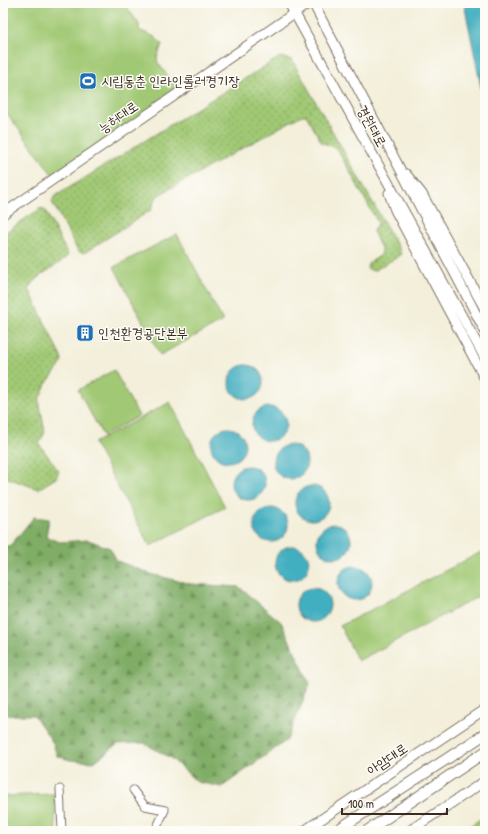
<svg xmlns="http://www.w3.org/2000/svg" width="488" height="834" font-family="'Patrick Hand','Poor Story',sans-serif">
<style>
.grass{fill:url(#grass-dots);stroke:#6e7a49}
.forest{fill:url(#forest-firs);stroke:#5e6c42}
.park{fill:#a1c974;stroke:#6e7a49}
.water{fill:#42afc0;stroke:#3e6c6f}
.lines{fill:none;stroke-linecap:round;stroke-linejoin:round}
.minor-casing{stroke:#7b6f60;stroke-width:9}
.major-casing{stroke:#7b6f60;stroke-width:11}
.highway-casing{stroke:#7b6f60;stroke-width:12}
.minor{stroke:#fff;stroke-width:7}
.major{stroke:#fff;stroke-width:9}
.highway{stroke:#fff;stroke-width:10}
.labels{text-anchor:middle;stroke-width:3;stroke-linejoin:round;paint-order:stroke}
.poi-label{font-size:14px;fill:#3b2a1e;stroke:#fdfcf7;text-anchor:start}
.street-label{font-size:14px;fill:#3b2a1e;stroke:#fdfcf7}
</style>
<defs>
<pattern id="grass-dots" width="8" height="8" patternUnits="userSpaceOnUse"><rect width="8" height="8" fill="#a1c974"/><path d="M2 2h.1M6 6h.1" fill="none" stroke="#84a35f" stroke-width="1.8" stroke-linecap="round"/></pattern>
<pattern id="forest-firs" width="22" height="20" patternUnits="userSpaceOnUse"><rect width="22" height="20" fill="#80ad66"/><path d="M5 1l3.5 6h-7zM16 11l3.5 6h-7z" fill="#6a8d53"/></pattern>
</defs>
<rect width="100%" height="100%" fill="#fdfcf7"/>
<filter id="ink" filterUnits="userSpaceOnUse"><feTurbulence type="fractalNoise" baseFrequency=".025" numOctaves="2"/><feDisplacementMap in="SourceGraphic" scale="8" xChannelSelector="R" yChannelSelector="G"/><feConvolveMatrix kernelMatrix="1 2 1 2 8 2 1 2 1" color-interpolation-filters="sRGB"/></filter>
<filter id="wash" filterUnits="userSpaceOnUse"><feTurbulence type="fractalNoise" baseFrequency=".012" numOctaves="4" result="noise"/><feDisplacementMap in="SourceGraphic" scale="16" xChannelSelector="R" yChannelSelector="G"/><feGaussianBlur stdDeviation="0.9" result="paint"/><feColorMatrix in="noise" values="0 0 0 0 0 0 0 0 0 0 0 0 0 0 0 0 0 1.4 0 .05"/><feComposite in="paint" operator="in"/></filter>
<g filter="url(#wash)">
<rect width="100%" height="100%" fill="#f3efda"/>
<path class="grass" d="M280 57 292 60 399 249 401 255 373 271 367 268 368 264 381 255V249L373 231 378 223 337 148 322 143 306 115H302L157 196 151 210 84 253 78 251 52 202 54 197Z
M41 208 45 210 68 255C58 267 33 276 29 289L62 359 60 366 46 384 39 400 45 432 39 444 59 471 56 478 38 489 5 477 3 478V234Z"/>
<path class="forest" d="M34 517 49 519 46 537 60 542 88 540 110 548 117 561 154 575 191 584 239 587 281 622 310 684 287 740 222 787 197 782 172 759 144 743 118 744 94 762 70 760 57 756 53 743 34 715H3V546H10Z"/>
<path class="park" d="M3 3H124L139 24V30L155 37 162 44 157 58 158 63 180 92 55 178 3 108Z
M177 234 223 321 160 355 114 267Z
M114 370 139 416 103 436 78 390Z
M170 402 225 507 150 546 94 443Z
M485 550V593L358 661 340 626Z
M54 794 56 831H3V796Z
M485 816V831H462Z"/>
<path class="water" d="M464 3H485V107Z
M229 382a17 17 0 1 1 34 0a17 17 0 1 1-34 0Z
M252 424a17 17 0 1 1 34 0a17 17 0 1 1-34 0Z
M211 445a17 17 0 1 1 34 0a17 17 0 1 1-34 0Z
M273 462a17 17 0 1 1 34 0a17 17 0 1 1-34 0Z
M231 483a17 17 0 1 1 34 0a17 17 0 1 1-34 0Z
M295 503a17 17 0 1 1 34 0a17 17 0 1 1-34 0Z
M254 525a17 17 0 1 1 34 0a17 17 0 1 1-34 0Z
M317 541a17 17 0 1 1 34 0a17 17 0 1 1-34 0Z
M275 563a17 17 0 1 1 34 0a17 17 0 1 1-34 0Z
M338 583a17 17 0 1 1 34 0a17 17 0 1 1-34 0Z
M296 605a17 17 0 1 1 34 0a17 17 0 1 1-34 0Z"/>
</g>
<g filter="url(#ink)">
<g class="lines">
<defs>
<path id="minor" d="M60 789 62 831
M133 790 145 806 165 810 155 831"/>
<path id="major" d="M289 3 485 358
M313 3 485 331
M406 174 422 194 485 309
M389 193 395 210 485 379
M3 214 309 3
M304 831 485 709
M409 831 485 781"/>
<path id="highway" d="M336 831 485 734
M367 831 485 752"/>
</defs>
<use href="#minor" class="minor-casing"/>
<use href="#major" class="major-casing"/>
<use href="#highway" class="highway-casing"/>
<use href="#minor" class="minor"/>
<use href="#major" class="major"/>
<use href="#highway" class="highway"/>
</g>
</g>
<defs>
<symbol id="stadium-square" viewBox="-11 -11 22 22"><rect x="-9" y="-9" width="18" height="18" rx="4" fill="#1f6fb2" stroke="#fdfcf7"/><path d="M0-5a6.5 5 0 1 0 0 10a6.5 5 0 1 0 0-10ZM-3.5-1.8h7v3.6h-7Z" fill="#fff"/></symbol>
<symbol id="building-square" viewBox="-11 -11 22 22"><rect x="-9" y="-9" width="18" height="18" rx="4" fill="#1f6fb2" stroke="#fdfcf7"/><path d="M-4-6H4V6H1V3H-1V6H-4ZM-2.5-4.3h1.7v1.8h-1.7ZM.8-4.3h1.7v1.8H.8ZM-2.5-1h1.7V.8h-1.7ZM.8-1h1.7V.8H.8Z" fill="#fff"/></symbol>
</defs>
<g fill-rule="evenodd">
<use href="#stadium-square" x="78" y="71" width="20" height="20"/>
<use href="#building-square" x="75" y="323" width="20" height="20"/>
</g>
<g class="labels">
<g class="poi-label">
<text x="101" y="86">시립동춘 인라인롤러경기장</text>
<text x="98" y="338">인천환경공단본부</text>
</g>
<g class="street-label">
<text transform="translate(118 117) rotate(-35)" y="5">능허대로</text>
<text transform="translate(372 126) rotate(61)" y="5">경원대로</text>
<text transform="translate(387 759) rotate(-34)" y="5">아암대로</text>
</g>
</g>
<rect width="488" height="834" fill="none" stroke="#fdfcf7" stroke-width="16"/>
<path d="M342 808v6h105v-6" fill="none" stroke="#3b2a1e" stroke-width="2"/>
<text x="348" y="808" font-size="12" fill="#3b2a1e" stroke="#fdfcf7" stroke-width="3" paint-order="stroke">100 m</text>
</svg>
